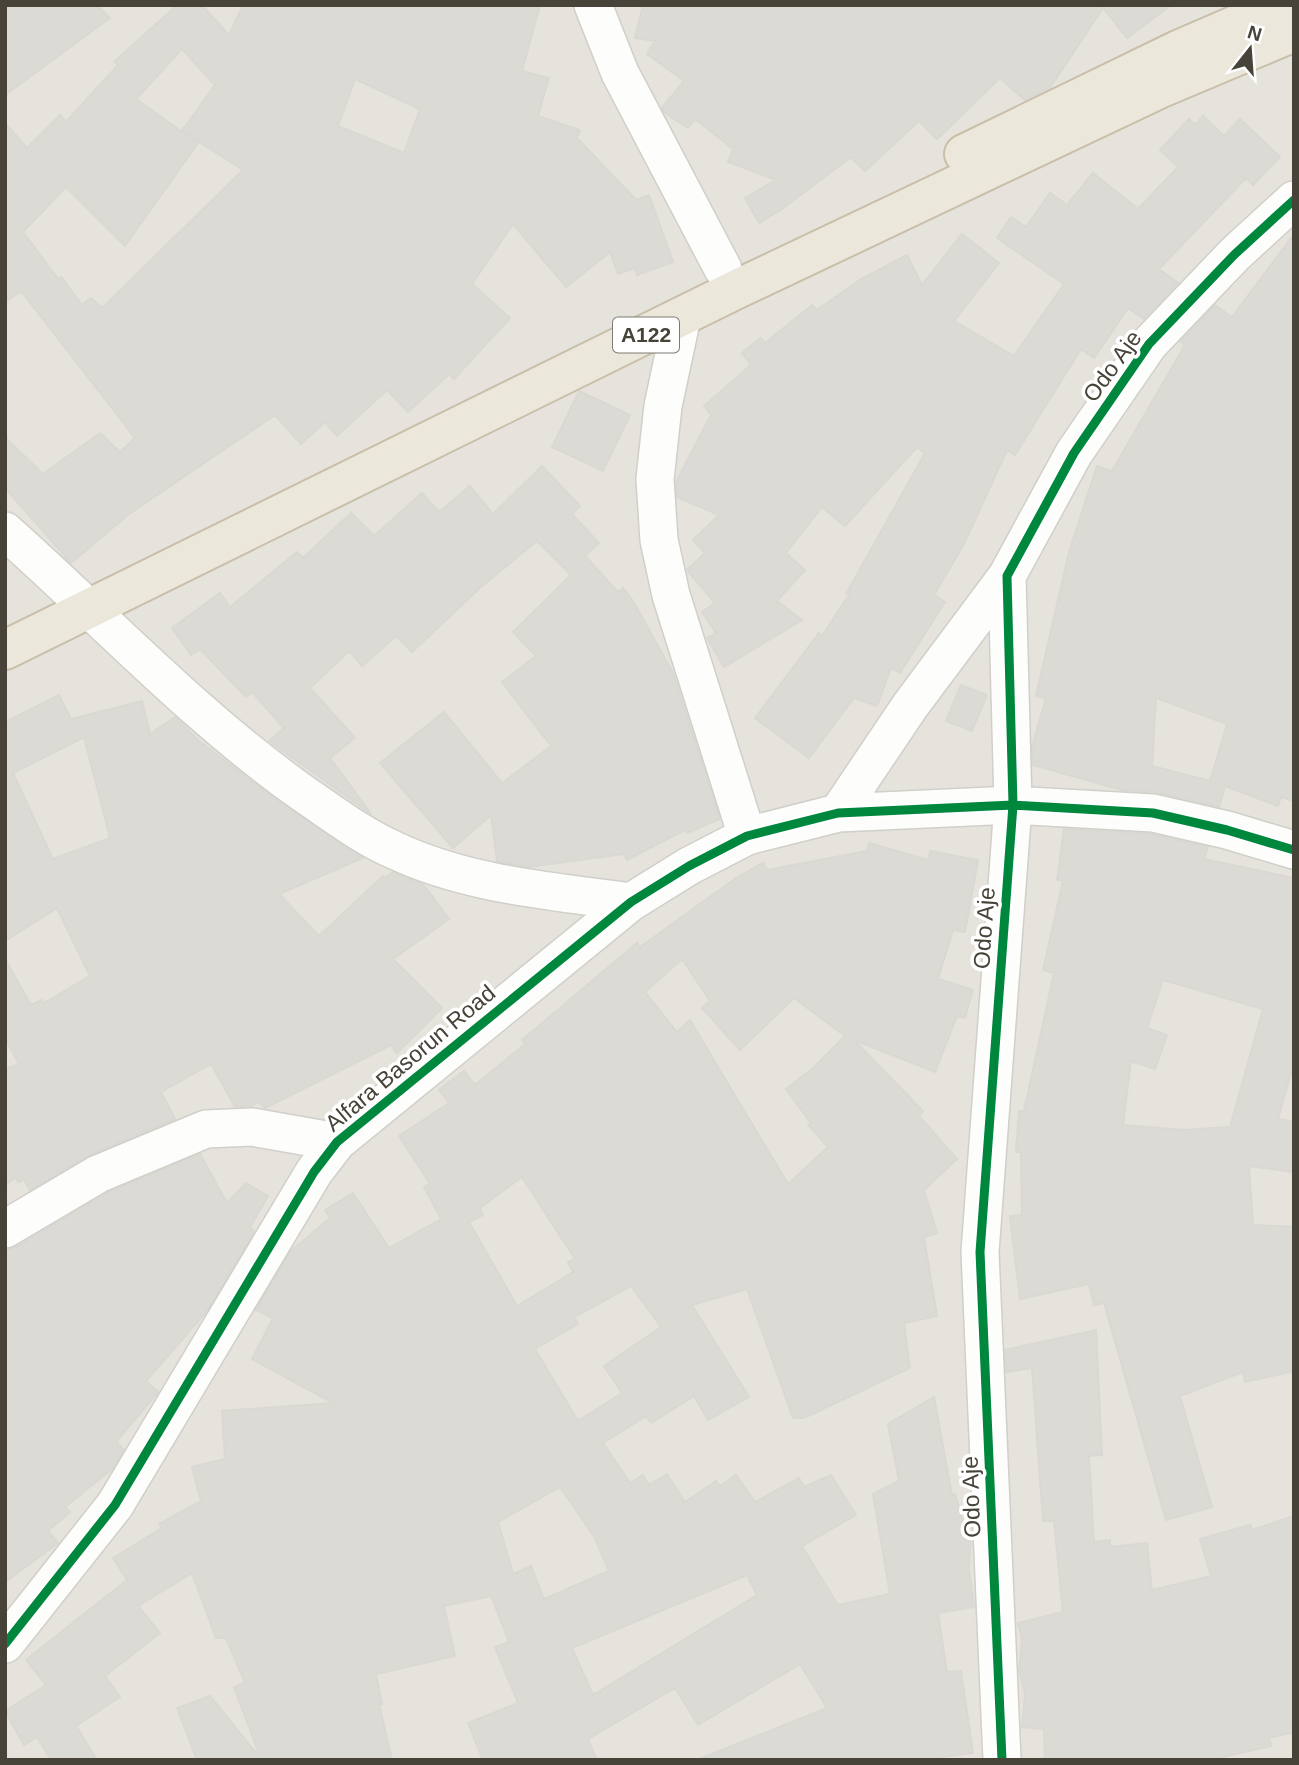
<svg xmlns="http://www.w3.org/2000/svg" width="1299" height="1765" font-family="Helvetica,sans-serif">
<style>
.residential{fill:#e5e3db}
.building{fill:#dcdad5;stroke:#dad8d2;stroke-width:2;fill-rule:evenodd}
.lines{fill:none;stroke-linecap:round;stroke-linejoin:round}
.minor-casing{stroke:#d0cfca;stroke-width:40}
.highway-casing{stroke:#c9bfa9;stroke-width:42}
.minor{stroke:#fdfdfc;stroke-width:37}
.highway{stroke:#ebe7db;stroke-width:38}
.cycleway-casing{stroke:#fff;stroke-width:13}
.cycleway{stroke:#00873e;stroke-width:9}
.labels{text-anchor:middle;stroke-width:7;stroke-linejoin:round;paint-order:stroke}
.shield{fill:#fff;stroke:#7f7b74;stroke-width:2}
.shield-label{font-size:21px;font-weight:bold;fill:#484338}
.street-label{font-size:23px;fill:#484338;stroke:#fff}
</style>
<rect width="100%" height="100%" fill="#f2f1ec"/>
<path class="residential" d="M5 5H1294V1760H5Z"/>
<path class="building" d="M5 5H97L110 18 5 95Z
M177 5H202L229 35 243 5H540L522 71 549 78 538 116 580 130 577 138 636 200 649 195 673 262 637 275 635 268 618 274 610 252 566 287 513 224 472 284 510 318 454 379 449 374 408 412 387 390 337 436 325 422 301 444 275 415 129 514 71 563 5 488V437L43 474 100 433 120 452 135 438 21 291 5 302V123L27 148 60 115 66 122 118 65 114 62ZM182 49 215 85 182 131 243 170 102 308 91 298 82 305 61 277 58 279 23 232 66 187 125 246 198 143 136 99ZM355 79 420 109 404 153 338 126Z
M643 5H1171L1127 38 1103 8 1050 88 1025 100 1000 78 937 139 919 121 865 171 851 157 782 209 759 223 745 198 776 180 728 162 733 149 695 119 688 128 664 112 662 108 684 81 647 54 655 41 635 38Z
M1203 116 1224 136 1240 119 1280 157 1253 185 1246 178 1159 269 1178 283 1144 319 1128 308 1094 358 1081 349 1015 455 1007 450 964 544 934 595 945 602 900 673 891 668 877 706 854 698 809 758 755 718 819 633 822 636 852 590 846 594 925 453 917 447 845 526 822 507 786 553 805 570 777 601 802 620 724 667 707 638 716 633 702 612 715 603 687 570 705 553 693 540 719 515 677 497 676 482 711 415 704 406 751 365 742 353 761 338 765 343 812 305 817 310 861 279 907 255 922 285 962 234 999 263 954 321 1014 356 1064 284 997 238 1011 217 1026 227 1050 193 1067 205 1093 173 1138 209 1178 167 1160 150 1189 119 1195 125Z
M1294 234V801L1281 797 1278 806 1225 786 1219 807 1157 792 1122 790 1033 765 1032 747 1046 698 1036 696 1069 552 1097 466 1112 471 1185 345 1180 342 1215 305 1232 317ZM1156 698 1227 724 1210 781 1152 766Z
M579 391 630 415 603 471 552 447Z
M542 466 580 506 572 514 599 543 585 556 618 592 623 588 633 601 673 673 720 819 687 833 685 830 627 860 624 854 528 867 497 861 491 815 453 848 380 763 444 712 502 783 551 746 502 682 536 656 513 632 571 575 537 541 481 587 412 652 396 636 362 666 349 651 310 688 355 738 330 758 371 814 269 741 284 728 252 692 246 697 200 649 191 655 172 628 220 593 230 607 297 552 303 558 351 513 374 536 422 493 439 512 470 486 493 514Z
M961 685 987 695 972 731 946 721Z
M59 695 71 719 142 701 150 734 175 717 198 740 251 781 363 858 279 894 319 936 383 876 385 878 393 872 423 884 449 919 393 959 442 1008 397 1053 391 1045 265 1108 258 1102 252 1106 235 1107 211 1064 161 1092 175 1119 90 1155 30 1190 24 1179 18 1182 16 1177 5 1185V1069L19 1064 5 1038V959L31 1005 42 1000 44 1003 90 976 57 908 5 941V722ZM84 737 110 838 53 859 13 773Z
M1064 829 1150 834 1208 847 1204 859 1294 878V1062L1278 1119 1294 1122V1172L1249 1166 1253 1225 1294 1227V1371L1245 1382 1243 1372 1180 1396 1212 1507 1166 1520 1104 1303 1094 1305 1089 1284 1020 1299 1010 1216 1022 1215 1021 1152H1016L1019 1111H1024L1054 973 1043 970 1063 881 1057 880ZM1163 980 1263 1009 1230 1127 1184 1130 1123 1125 1131 1061 1155 1069 1167 1035 1147 1028Z
M869 843 928 860 930 851 978 860 965 932 953 930 938 979 973 990 965 1018 957 1016 935 1072 854 1040 923 1111 919 1116 957 1159 924 1190 937 1233 924 1237 937 1316 904 1323 910 1368 804 1418H793L747 1289 692 1305 749 1397 708 1420 694 1396 651 1423 646 1416 603 1443 630 1483 643 1475 649 1485 667 1474 685 1502 716 1481 720 1486 736 1475 755 1502 799 1478 804 1487 831 1475 856 1515 802 1546 838 1605 890 1594 873 1494 899 1481 888 1424 934 1397 952 1495 955 1494 966 1531H971L969 1569 974 1607 938 1613 947 1672 961 1671 973 1753 923 1760H697L827 1708 800 1664 698 1725 675 1688 588 1739 597 1760H483L468 1723 518 1703 495 1647 509 1642 491 1596 444 1606 455 1656 376 1674 382 1704H379L392 1760H197L177 1708 210 1696 261 1759 234 1687 245 1683 226 1638H216L192 1573 138 1606 160 1633 105 1676 120 1697 76 1726 97 1760H51L37 1737 24 1745 5 1711 46 1685 26 1660 127 1580 113 1558 162 1528 159 1524 201 1501 192 1467 225 1459 222 1411 333 1403 252 1359 273 1318 256 1310 290 1252 330 1218 325 1210 353 1193 389 1248 441 1219 424 1187 430 1184 399 1136 449 1103 439 1090 464 1071 475 1085 525 1044 522 1040 637 943 640 947 736 878 763 863 767 870 867 851ZM682 959 710 1001 702 1008 740 1050 794 998 845 1036 812 1069 786 1089 811 1123 808 1125 828 1147 788 1184 690 1020 677 1032 645 992ZM522 1177 575 1259 568 1262 573 1272 517 1306 469 1222 483 1215 480 1208ZM631 1286 661 1327 604 1366 622 1393 578 1421 535 1349 578 1324 574 1317ZM560 1487 595 1538 609 1571 544 1599 531 1566 513 1574 498 1522ZM747 1575 757 1595 593 1695 572 1648Z
M200 1154 227 1203 246 1183 268 1196 250 1227 254 1232 207 1311 146 1381 158 1392 116 1442 124 1450 113 1468 65 1507 70 1512 48 1531 58 1543 5 1582V1250L16 1247 107 1193Z
M1096 1330 1102 1455 1089 1456 1094 1542 1110 1540V1547L1147 1543 1152 1590 1211 1576 1200 1539 1250 1525 1252 1530 1294 1516V1732L1269 1738 1271 1746 1210 1760H1045L1044 1729 1022 1727 1025 1694 1019 1671 1022 1639 1018 1623 1063 1612 1054 1521H1043L1032 1368 1006 1372 1005 1350Z"/>
<g class="lines">
<defs>
<path id="minor" d="M593 5 620 73 723 269
M682 317 663 406 655 479 659 540 671 595 747 836
M5 531C104 619 195 717 304 794 332 813 362 836 394 850 468 885 552 891 631 902
M838 813 910 706 1007 576
M5 1229 98 1174 206 1129 252 1127 337 1142
M5 1644 115 1505 314 1172 337 1142 631 902 689 866 747 836 838 813 1013 805 1153 813 1227 830 1294 850
M1002 1760 980 1252 1013 805 1007 576 1074 453 1149 344 1235 254 1294 200"/>
<path id="highway" d="M964 154 1178 50 1282 5
M5 650 735 290 1159 89 1294 32"/>
</defs>
<use href="#minor" class="minor-casing"/>
<use href="#highway" class="highway-casing"/>
<use href="#minor" class="minor"/>
<use href="#highway" class="highway"/>
<defs>
<path id="cycleway" d="M5 1644 115 1505 314 1172 337 1142 631 902 689 866 747 836 838 813 1013 805 1153 813 1227 830 1294 850
M1002 1760 980 1252 1013 805 1007 576 1074 453 1149 344 1235 254 1294 200"/>
</defs>
<use href="#cycleway" class="cycleway-casing"/>
<use href="#cycleway" class="cycleway"/>
</g>
<g class="labels">
<rect class="shield" x="613" y="317.5" width="66" height="35" rx="5"/>
<g class="shield-label">
<text x="646" y="342">A122</text>
</g>
<g class="street-label">
<text transform="translate(1112 366) rotate(-54)" y="8">Odo Aje</text>
<text transform="translate(984 928) rotate(-86)" y="8">Odo Aje</text>
<text transform="translate(410 1058) rotate(-40)" y="8">Alfara Basorun Road</text>
<text transform="translate(971 1497) rotate(-92)" y="8">Odo Aje</text>
</g>
</g>
<rect width="1299" height="1765" fill="none" stroke="#484338" stroke-width="14"/>
<g transform="translate(1250 49) rotate(17)" stroke="#ffffff" stroke-width="5" paint-order="stroke">
<path d="M0-5L12 26L0 18L-12 26Z" fill="#484338"/>
<text y="-10" font-size="19" font-weight="bold" text-anchor="middle" fill="#484338">N</text>
</g>
</svg>
